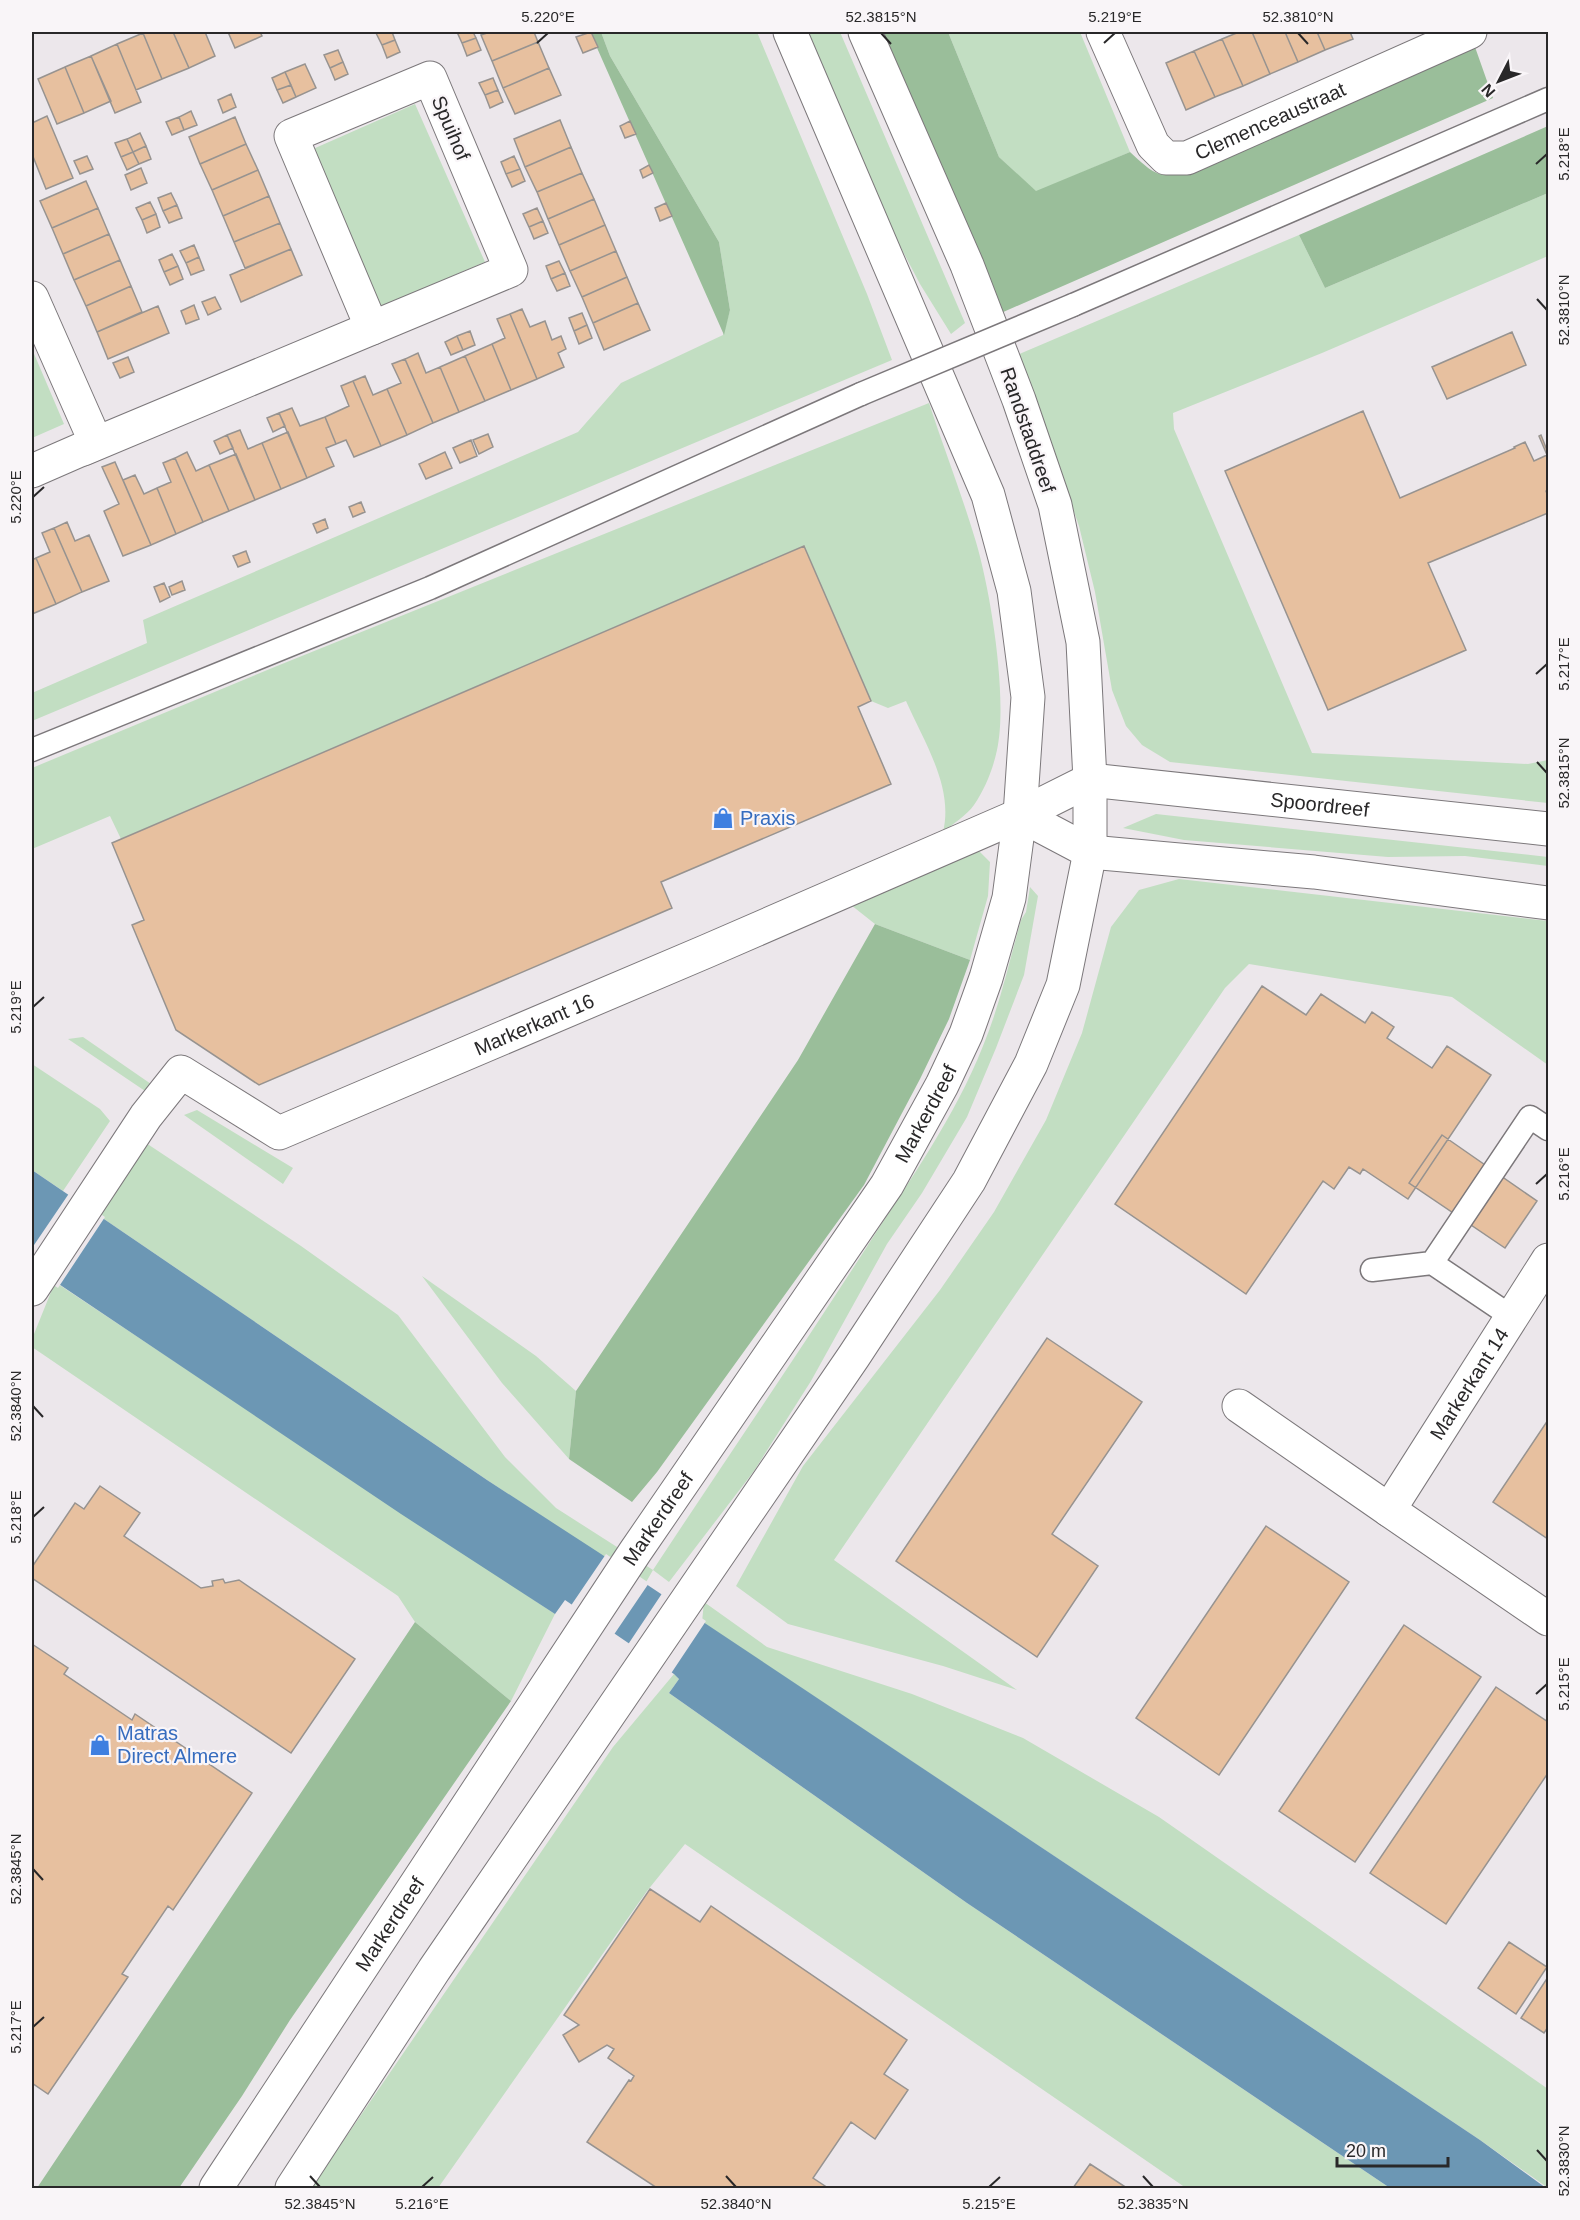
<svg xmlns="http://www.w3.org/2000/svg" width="1580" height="2220" font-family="Arial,sans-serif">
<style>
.green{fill:#c2dec2}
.forest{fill:#9abe9a}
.water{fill:#6c97b4}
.pier{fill:#ece7eb}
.building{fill:#e7c09f;stroke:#979390;stroke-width:1.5}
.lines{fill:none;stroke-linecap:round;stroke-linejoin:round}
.service-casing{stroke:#7c787b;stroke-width:25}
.minor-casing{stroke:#7c787b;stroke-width:35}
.secondary-casing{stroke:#7c787b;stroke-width:35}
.service{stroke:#fff;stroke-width:22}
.minor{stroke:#fff;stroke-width:33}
.secondary{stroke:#fff;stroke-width:33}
.service-bridge-casing{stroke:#7c787b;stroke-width:25;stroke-linecap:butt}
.service-bridge{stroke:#fff;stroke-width:22}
.ticks{fill:none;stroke:#292829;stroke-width:2}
.labels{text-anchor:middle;stroke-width:4.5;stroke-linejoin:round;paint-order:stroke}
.street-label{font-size:20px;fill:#292829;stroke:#f9f5f8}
.shop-label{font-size:20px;fill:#366cbe;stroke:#f9f5f8;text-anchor:start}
.neatline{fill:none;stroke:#292829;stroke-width:2}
.ticks-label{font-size:15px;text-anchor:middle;fill:#292829}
</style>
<rect width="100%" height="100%" fill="#ece7eb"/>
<path class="green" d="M601 32H757L867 294 892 360 32 721V693L147 643 143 620 578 432 621 383 723 335 730 310 719 242 610 56Z
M808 32H840L965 323 951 334 920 284 878 204Z
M948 32H1080L1130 152 1036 192 999 157Z
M415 104 485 262 380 307 313 149Z
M1548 193V256L1322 353 1173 413 1174 429 1312 753 1528 764 1548 760V803L1170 762 1142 745 1126 726 1112 690 1095 592 1079 526 1047 434 1017 355 1299 235 1325 288Z
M32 349 64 424 32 438Z
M929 403C944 449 962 495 976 542 991 593 1008 699 997 750 993 769 985 789 974 805 967 815 953 824 943 832 954 787 924 742 906 701L888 708 871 701 804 546 121 839 110 816 32 849V768L277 666Z
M1156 814 1548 857V866L1465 856 1388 857 1184 840 1123 828Z
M979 851 990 862 988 896 970 960 875 924 851 905Z
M1179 879 1548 921V1065L1452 997 1249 964 1225 988 834 1560 1017 1690 943 1666 788 1624 736 1586 803 1466 940 1290 994 1212 1046 1120 1082 1033 1111 927 1139 890Z
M1030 887 1038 896 1024 975 996 1048 967 1117 922 1193 887 1244 811 1381 754 1471 669 1582 653 1570 645 1584 487 1480 98 1215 146 1143 301 1246 398 1315 505 1457 556 1508 653 1570C724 1462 798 1354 868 1245 909 1181 955 1117 983 1046 1000 1005 1009 962 1021 920L1026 912Z
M83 1037 151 1084V1095L68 1039Z
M32 1064 100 1109 110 1121 63 1191 32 1170Z
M197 1110 293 1168 283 1184 184 1115Z
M422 1276 536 1356 576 1391 569 1459 502 1383Z
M55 1282 555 1614 511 1701 415 1622 398 1596 32 1347V1339Z
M704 1602 767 1647 912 1694 1023 1738 1159 1817 1548 2089V2188L1480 2140 1230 1973 702 1622Z
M674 1674 679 1679 669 1693 967 1903 1390 2188H1186L685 1844 647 1891 438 2188H311L613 1747Z"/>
<path class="forest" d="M590 32H601L610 56 719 242 730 310 724 335Z
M883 32H948L999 157 1036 191 1130 152C1156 176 1159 179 1194 171L1475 47 1493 98 1001 313Z
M1548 126V193L1325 288 1299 235Z
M875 924 970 960 949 1019 920 1079 864 1185 657 1472 632 1502 569 1459 576 1391 798 1060Z
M415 1622 511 1701 290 2020 242 2096 179 2188H37Z"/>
<path class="water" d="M32 1170 487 1480 598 1552 1230 1973 1480 2140 1546 2188H1390L967 1903 669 1693 679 1679 674 1674 565 1600 555 1614 401 1514 32 1266Z"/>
<path class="pier" d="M70 1192 105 1217 58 1288 32 1270V1248Z
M606 1554 649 1583 613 1636 570 1607Z
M663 1592 706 1621 670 1675 627 1646Z"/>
<path class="building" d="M147 32H173L189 68 162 79 143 33Z
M173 32H205L215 56 189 68Z
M228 32H260L262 36 235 48Z
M379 32H392L395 40 382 45 376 33Z
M457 32H473L476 38 462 43Z
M490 32H534L538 42 492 61 481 35Z
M591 32 598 47 583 53 576 37Z
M1239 32H1252L1270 74 1243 86 1222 39Z
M1252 32H1285L1298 62 1270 74Z
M1285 32H1317L1325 50 1298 62Z
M1317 32H1350L1353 39 1325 50Z
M143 33 162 79 136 90 117 44Z
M476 38 481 50 467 56 462 43Z
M1222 39 1243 86 1215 97 1194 51Z
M395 40 400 52 387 58 382 45Z
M538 42 549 68 503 88 492 61Z
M117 44 141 102 115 113 91 56Z
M338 50 343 62 330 68 324 55Z
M1194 51 1215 97 1186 110 1166 63Z
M91 56 111 101 84 113 65 67Z
M343 62 348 74 335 80 330 68Z
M305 64 316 88 296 97 285 72Z
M65 67 84 113 57 124 38 79Z
M549 68 561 95 515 114 503 88Z
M285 72 291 85 277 90 272 78Z
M493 78 498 90 485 95 479 83Z
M291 85 296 97 283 103 277 90Z
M498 90 503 102 490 108 485 95Z
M231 94 236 107 223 113 218 100Z
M191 111 197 125 184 130 179 117Z
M47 116 73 178 46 189 32 154V123Z
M179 117 184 130 172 135 166 122Z
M235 117 246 144 200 164 189 137Z
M560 120 571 147 525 167 514 139Z
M630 121 636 134 625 138 620 126Z
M140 133 146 146 133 152 127 139Z
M127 139 133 152 121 157 115 143Z
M246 144 258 170 212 190 200 164Z
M146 146 151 159 139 164 133 152Z
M571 147 582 173 537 192 525 167Z
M133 152 139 164 127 170 121 157Z
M87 156 93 169 80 174 74 161Z
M514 156 520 169 506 174 501 162Z
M649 165 653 173 643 178 640 170Z
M141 168 147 183 131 190 125 175Z
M520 169 525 181 512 187 506 174Z
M258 170 269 196 223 216 212 190Z
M582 173 594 199 548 219 537 192Z
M86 181 98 208 52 228 40 201Z
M171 193 177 205 163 211 158 198Z
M269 196 280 223 234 242 223 216Z
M594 199 605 225 559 245 548 219Z
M150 202 156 214 142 220 136 208Z
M666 203 672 216 660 221 655 208Z
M177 205 182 218 169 223 163 211Z
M98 208 109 234 63 254 52 228Z
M537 208 543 221 529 227 523 214Z
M156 214 160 227 147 233 142 220Z
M543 221 548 233 534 239 529 227Z
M280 223 291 249 245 268 234 242Z
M605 225 616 251 570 271 559 245Z
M109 234 120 260 74 280 63 254Z
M194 245 199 257 186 263 180 251Z
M291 249 302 275 241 302 230 275Z
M616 251 627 277 582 297 570 271Z
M172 254 178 266 164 272 159 260Z
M199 257 204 270 191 275 186 263Z
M120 260 131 286 86 306 74 280Z
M559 261 565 273 551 279 546 266Z
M178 266 183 279 170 285 164 272Z
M565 273 570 286 557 291 551 279Z
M627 277 638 303 593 323 582 297Z
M131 286 142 312 97 332 86 306Z
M215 297 221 309 208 315 202 302Z
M638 303 650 330 604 350 593 323Z
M194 305 199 319 186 324 181 311Z
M158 306 169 333 108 359 97 332Z
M522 309 530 327 545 321 552 340 561 336 566 349 558 353 564 367 537 379 510 314Z
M582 313 587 325 574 331 569 318Z
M510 314 537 379 511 390 492 344 505 338 497 319Z
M587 325 592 338 579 344 574 331Z
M470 331 475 345 463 350 457 336Z
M1512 332 1526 365 1447 399 1432 367Z
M457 336 463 350 451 355 445 342Z
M492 344 511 390 485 401 465 356Z
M418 353 426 373 440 367 459 412 433 423 405 359Z
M465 356 485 401 459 412 440 367Z
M128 357 134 372 120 378 113 363Z
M405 359 433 423 407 435 387 389 401 383 392 364Z
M365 376 373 395 387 389 407 435 381 446 353 381Z
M353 381 381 446 354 457 346 440 336 444 325 417 349 406 341 386Z
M292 408 300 426 325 417 336 444 326 448 334 466 307 478 279 413Z
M1363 411 1400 498 1515 448 1514 447 1525 442 1534 461 1547 455 1539 436 1541 435 1548 453V490L1546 491 1548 496V513L1428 563 1466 650 1328 710 1225 471Z
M279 413 285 426 273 432 267 418Z
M240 430 248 449 262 443 281 489 255 500 227 435Z
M288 432 307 478 281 489 262 443Z
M488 434 493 447 479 454 473 440Z
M227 435 233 448 220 454 214 441Z
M471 440 477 456 460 463 453 448Z
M187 452 196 471 209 465 229 511 203 522 175 458Z
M445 452 452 468 426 479 419 464Z
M236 454 255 500 229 511 209 465Z
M175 458 203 522 176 534 157 488 171 482 163 463Z
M115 462 151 545 123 556 104 511 119 504 102 467Z
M135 475 144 494 157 488 176 534 151 545 123 480Z
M361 502 365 512 353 517 349 507Z
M325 519 328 528 317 533 313 524Z
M67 522 75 541 89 535 109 581 82 592 54 528Z
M54 528 82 592 56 604 36 558 50 552 42 533Z
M804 546 871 701 858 707 891 784 661 882 672 908 259 1085 176 1030 132 925 144 920 112 843Z
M246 551 250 562 238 567 233 556Z
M36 558 56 604 32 614V560Z
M182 581 185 590 172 595 169 587Z
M164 583 170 597 160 602 154 587Z
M1262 986 1306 1015 1321 994 1365 1023 1372 1012 1394 1027 1387 1038 1432 1068 1447 1046 1491 1075 1408 1199 1363 1169 1360 1174 1349 1167 1334 1189 1323 1181 1246 1294 1115 1204Z
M1442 1135 1537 1201 1505 1248 1409 1183Z
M1047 1338 1142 1402 1052 1534 1098 1566 1037 1657 896 1561Z
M1548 1420V1539L1493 1502Z
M100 1486 140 1513 124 1536 201 1588 213 1586 212 1581 223 1579 225 1583 239 1580 355 1659 291 1753 32 1578V1567L75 1503 84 1509Z
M1266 1526 1349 1582 1219 1775 1136 1718Z
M1404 1625 1481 1677 1355 1862 1279 1811Z
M32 1644 68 1668 64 1674 132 1720 135 1714 252 1793 173 1910 168 1906 122 1974 128 1977 48 2094 32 2083Z
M1496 1687 1548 1722V1773L1446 1924 1370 1873Z
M650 1889 700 1922 711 1906 907 2040 884 2074 908 2090 875 2139 851 2122 813 2178 828 2188H657L587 2142 629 2080 631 2081 634 2076 608 2058 614 2049 607 2045 579 2062 563 2035 579 2025 564 2015Z
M1509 1942 1547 1967 1516 2014 1478 1988Z
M1548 1977V2027L1544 2033 1521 2018Z
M1090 2164 1127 2188H1073Z"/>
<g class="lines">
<defs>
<path id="service" d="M1073 305 1548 99
M32 750 430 588 861 394
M1372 1270 1432 1263
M1512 1317 1432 1263 1530 1117 1548 1129"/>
<g id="minor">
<path id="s1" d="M1103 32 1153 145 1166 158H1187L1470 32"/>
<path d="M430 78 511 270 372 328 291 136Z"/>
<path d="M32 298 96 443 32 471"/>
<path d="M83 449 372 328"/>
<path id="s2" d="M32 1289 146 1116 181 1072 279 1133 707 951 1020 815"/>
<path id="s3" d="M1239 1406 1389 1510 1548 1260"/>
<path d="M1389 1510 1548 1619"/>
</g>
<g id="secondary">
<path id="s4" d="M1090 780 1548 829"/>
<path d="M1020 815 1090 852 1314 872 1548 903"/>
<path d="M1020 815 1090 780"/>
<path id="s5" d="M216 2188 635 1552 887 1185 942 1085 966 1034 986 978 1009 898 1020 815 1028 697 1014 591 988 495 790 32"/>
<path d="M292 2188 434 1970 854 1356 969 1181 1031 1064 1063 985 1090 852V780L1083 642 1055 505 1019 400 967 265 865 32"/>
</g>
</defs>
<use href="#service" class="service-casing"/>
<use href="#minor" class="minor-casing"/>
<use href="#secondary" class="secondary-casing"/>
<use href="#service" class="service"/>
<use href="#minor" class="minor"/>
<use href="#secondary" class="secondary"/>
<defs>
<path id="service-bridge" d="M861 394 1073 305"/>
</defs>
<use href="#service-bridge" class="service-bridge-casing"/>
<use href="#service-bridge" class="service-bridge"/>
</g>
<path class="ticks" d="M881 33 891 44M1298 33 1308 44M537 43 548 33M1104 43 1115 33M1536 164 1547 154M1537 299 1547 310M33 497 44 487M1536 674 1547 664M1537 762 1547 773M33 1007 44 997M1536 1184 1547 1174M33 1406 43 1417M33 1517 44 1507M1536 1694 1547 1684M33 1869 43 1880M33 2027 44 2017M1537 2150 1547 2161M310 2176 320 2187M726 2176 736 2187M1143 2176 1153 2187M422 2187 433 2177M989 2187 1000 2177"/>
<defs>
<symbol id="shop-bare" viewBox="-9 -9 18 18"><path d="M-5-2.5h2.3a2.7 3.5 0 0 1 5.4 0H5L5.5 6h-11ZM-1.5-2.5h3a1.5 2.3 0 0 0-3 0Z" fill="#3f7fe0" stroke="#f9f5f8" stroke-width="2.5" paint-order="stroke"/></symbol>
</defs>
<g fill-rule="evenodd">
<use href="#shop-bare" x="708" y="803" width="30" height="30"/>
<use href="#shop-bare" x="85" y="1730" width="30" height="30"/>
</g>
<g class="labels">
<g class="street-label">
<text dy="7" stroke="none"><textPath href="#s1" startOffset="254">Clemenceaustraat</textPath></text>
<text transform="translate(451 128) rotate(67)" y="7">Spuihof</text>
<text transform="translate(1028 430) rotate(71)" y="7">Randstaddreef</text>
<text dy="7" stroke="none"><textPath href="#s4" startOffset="231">Spoordreef</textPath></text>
<text dy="7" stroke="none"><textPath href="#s2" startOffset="656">Markerkant 16</textPath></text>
<text dy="7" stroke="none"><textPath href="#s5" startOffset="1288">Markerdreef</textPath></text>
<text dy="7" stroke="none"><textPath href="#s3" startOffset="332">Markerkant 14</textPath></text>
<text dy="7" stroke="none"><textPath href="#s5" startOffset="802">Markerdreef</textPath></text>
<text dy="7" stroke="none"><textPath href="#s5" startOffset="316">Markerdreef</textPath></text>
</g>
<g class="shop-label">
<text x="740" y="825">Praxis</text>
<text x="117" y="1740">Matras<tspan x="117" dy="23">Direct Almere</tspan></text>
</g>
</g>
<rect width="1580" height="2220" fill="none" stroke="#f9f5f8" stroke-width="66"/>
<g transform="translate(1499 81) rotate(228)" stroke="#f9f5f8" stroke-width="4.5" paint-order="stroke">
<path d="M0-4.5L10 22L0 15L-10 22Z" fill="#292829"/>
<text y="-9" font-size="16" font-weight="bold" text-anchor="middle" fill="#292829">N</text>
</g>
<path d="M1337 2157v9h111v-9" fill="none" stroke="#292829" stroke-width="3"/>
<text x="1346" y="2157" font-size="18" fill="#292829" stroke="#f9f5f8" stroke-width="4.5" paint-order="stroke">20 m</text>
<rect x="33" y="33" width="1514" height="2154" class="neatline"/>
<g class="ticks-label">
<text x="548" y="22">5.220°E</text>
<text x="881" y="22">52.3815°N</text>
<text x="1115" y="22">5.219°E</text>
<text x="1298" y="22">52.3810°N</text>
<text transform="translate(1564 154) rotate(-90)" y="5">5.218°E</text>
<text transform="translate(1564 310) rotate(-90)" y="5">52.3810°N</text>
<text transform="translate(16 497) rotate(-90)" y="5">5.220°E</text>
<text transform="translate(1564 664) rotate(-90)" y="5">5.217°E</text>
<text transform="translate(1564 773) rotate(-90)" y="5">52.3815°N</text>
<text transform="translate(16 1007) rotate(-90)" y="5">5.219°E</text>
<text transform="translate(1564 1174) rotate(-90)" y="5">5.216°E</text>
<text transform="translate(16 1406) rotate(-90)" y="5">52.3840°N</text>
<text transform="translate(16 1517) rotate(-90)" y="5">5.218°E</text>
<text transform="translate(1564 1684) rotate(-90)" y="5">5.215°E</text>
<text transform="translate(16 1869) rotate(-90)" y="5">52.3845°N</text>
<text transform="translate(16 2027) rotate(-90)" y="5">5.217°E</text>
<text transform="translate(1564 2161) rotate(-90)" y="5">52.3830°N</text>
<text x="320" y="2209">52.3845°N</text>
<text x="422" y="2209">5.216°E</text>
<text x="736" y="2209">52.3840°N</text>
<text x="989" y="2209">5.215°E</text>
<text x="1153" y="2209">52.3835°N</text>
</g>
</svg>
